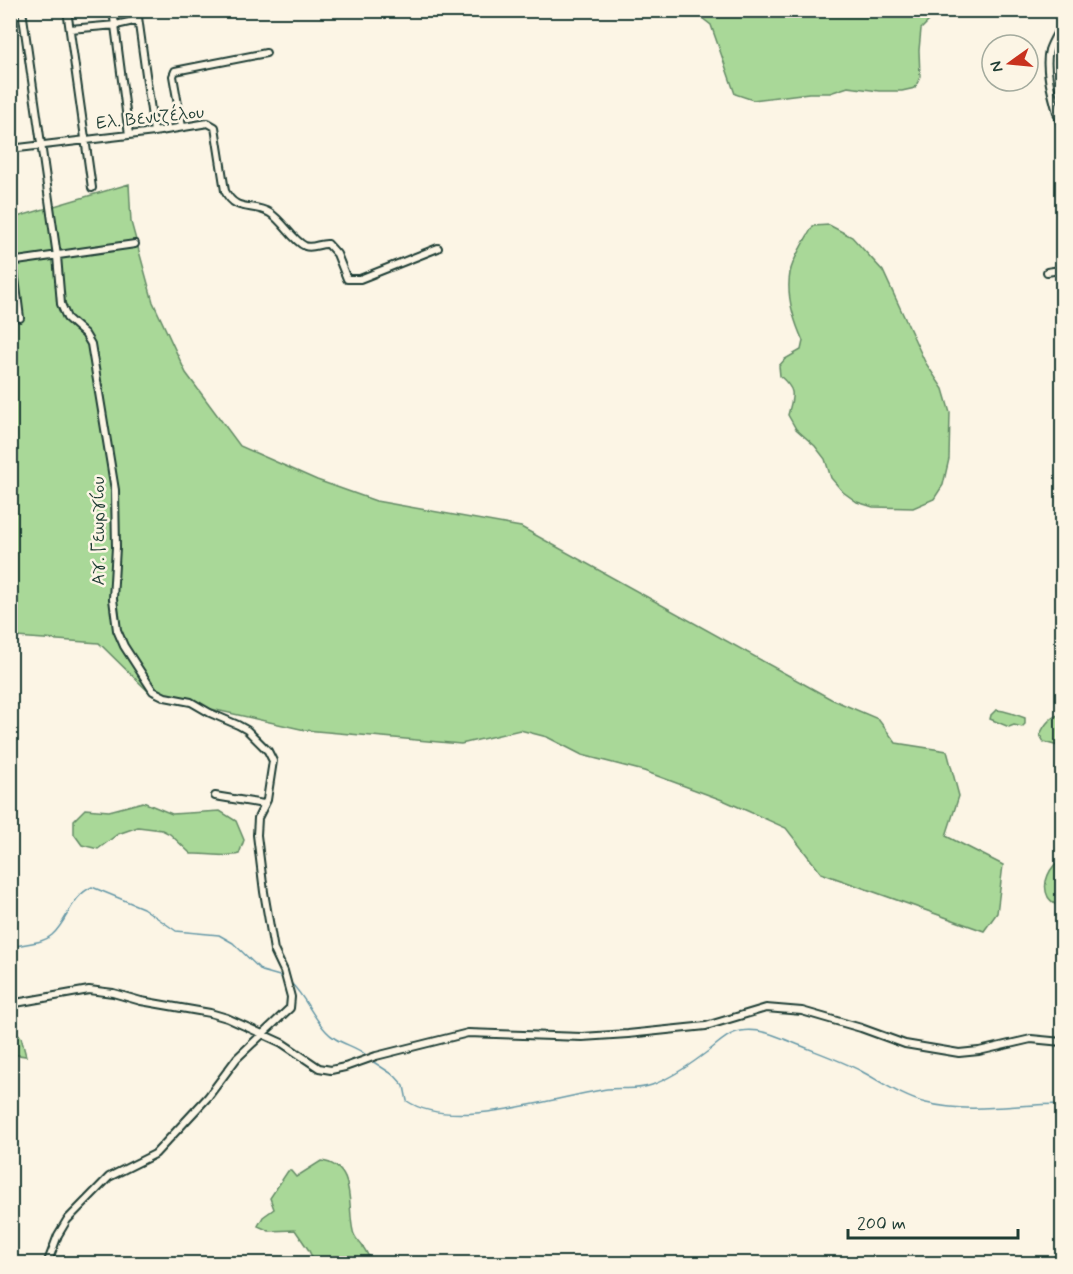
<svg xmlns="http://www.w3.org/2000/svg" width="1073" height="1274" font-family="Mynerve,sans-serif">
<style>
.green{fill:#a9d898;stroke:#648a66;stroke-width:1.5}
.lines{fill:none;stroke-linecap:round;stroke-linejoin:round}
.stream{stroke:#6598a7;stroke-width:1.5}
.minor-casing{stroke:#1f3d34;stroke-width:10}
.minor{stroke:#fcf5e5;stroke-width:6}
.labels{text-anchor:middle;stroke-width:5;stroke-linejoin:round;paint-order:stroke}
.street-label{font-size:18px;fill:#1f3d34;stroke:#fcf5e5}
</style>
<rect width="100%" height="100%" fill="#fcf5e5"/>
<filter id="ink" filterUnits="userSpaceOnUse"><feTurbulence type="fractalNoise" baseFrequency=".0167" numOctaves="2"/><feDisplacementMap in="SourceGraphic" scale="12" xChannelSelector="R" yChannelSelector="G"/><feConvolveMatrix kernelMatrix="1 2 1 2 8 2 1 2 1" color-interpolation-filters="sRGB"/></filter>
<g filter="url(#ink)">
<path class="green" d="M693 11H952L930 20 921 29 919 50 920 77 915 88 902 91H879L848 87 830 93H809L753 100 735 94 711 25Z
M129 184 131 222 153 302 186 373 240 446 317 480 376 501 521 527 831 699 878 719 896 743 947 751 959 796 946 836 1003 865 997 913 984 931 821 873 786 828 725 801 644 771 582 755 547 737 520 730 461 744 305 730 153 696 99 643 16 637 11 639 10 219Z
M829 225 852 237 883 271 925 362 943 389 950 413 949 459 943 485 934 499 913 508 873 507 857 502 843 492 831 478 825 459 815 446 796 429 788 415C793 395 797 391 780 376L779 366 785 359 801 350 803 341C794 321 786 295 790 273 792 259 806 239 813 226Z
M996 710C1003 710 1017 715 1025 718V724L1022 727 1014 725 1009 727 990 719 991 715Z
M1062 714V750L1058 746 1044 742 1040 735C1044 725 1051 716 1062 714Z
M143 802 172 814 220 811 236 821 244 840 239 854C223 858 208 853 191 854L170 834 162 830 138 827 118 834 98 849 82 845 74 834V820L85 809 109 811Z
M1062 859V910C1058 906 1051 902 1048 897 1041 883 1050 866 1062 859Z
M10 1025 21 1037 26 1056 11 1054Z
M321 1161C357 1165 347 1207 353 1231 354 1238 360 1242 363 1247 367 1252 369 1258 372 1263H315L308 1249 295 1230 269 1231 258 1226 263 1217 274 1209 270 1198 288 1171H291L296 1177Z"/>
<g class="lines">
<path class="stream" d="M10 948C24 942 41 945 52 935 68 921 71 896 92 887L143 908 176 931 219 935 233 943 262 971 283 977
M290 982C305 996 312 1016 326 1031 337 1044 355 1045 366 1055
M372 1061 395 1076 404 1086 407 1101C452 1132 556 1097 607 1089 624 1087 635 1091 652 1085 671 1078 687 1067 703 1055 715 1047 727 1033 741 1031 760 1028 777 1036 794 1043 816 1052 840 1060 861 1071 883 1083 903 1097 926 1103 971 1114 1017 1104 1062 1104"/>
<defs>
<path id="minor" d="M22 10 57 256 61 304 67 318 85 334 91 344 115 490 116 547 113 599 117 630 124 646 153 691 165 697 191 702 210 713 238 725 247 730 268 751 273 761 267 800 258 818 257 835 264 892 274 950 284 971 291 997 290 1008 237 1058 208 1097 155 1154 109 1177 67 1220 58 1235 47 1264
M67 10 92 188
M113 10 129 135
M137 10 154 132
M1062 24C1058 32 1052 41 1049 50 1043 73 1057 109 1062 131
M70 29 116 25 138 20
M182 127 173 76 175 71 266 53
M10 149 154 132 208 123 215 127 225 191C237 214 252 202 270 213 283 221 293 241 305 246 313 249 320 243 328 244L337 254 347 279H360L438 248
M10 262 135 244
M13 262 20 318
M1047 272 1060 270 1062 272
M215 796 264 804
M10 1004 89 990 113 993 141 1001 210 1013 227 1018 282 1043 319 1068 331 1070 345 1067 376 1056 468 1033 582 1037 628 1034 706 1026 766 1008 802 1011 861 1028 905 1044 959 1053 979 1051 1031 1039 1062 1042"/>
</defs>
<use href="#minor" class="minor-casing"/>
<use href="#minor" class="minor"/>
</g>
</g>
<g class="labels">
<g class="street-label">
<text transform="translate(150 117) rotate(-6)" y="6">Ελ. Βενιζέλου</text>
<text transform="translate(98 531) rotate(-90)" y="6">Αγ. Γεωργίου</text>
</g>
</g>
<rect width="1073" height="1274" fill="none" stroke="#fcf5e5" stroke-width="36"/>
<rect x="18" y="18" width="1037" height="1238" fill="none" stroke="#1f3d34" stroke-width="2" filter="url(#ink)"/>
<g transform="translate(1010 63) rotate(255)"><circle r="28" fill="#fcf5e5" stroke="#a4ab9e" stroke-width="1.5"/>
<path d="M0-4.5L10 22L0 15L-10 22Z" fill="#c8321e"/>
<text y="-9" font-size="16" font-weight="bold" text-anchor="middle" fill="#1f3d34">N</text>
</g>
<path d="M848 1229v9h170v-9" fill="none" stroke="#1f3d34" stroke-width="3"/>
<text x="857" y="1229" font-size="18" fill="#1f3d34" stroke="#fcf5e5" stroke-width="4.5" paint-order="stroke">200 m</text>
</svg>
